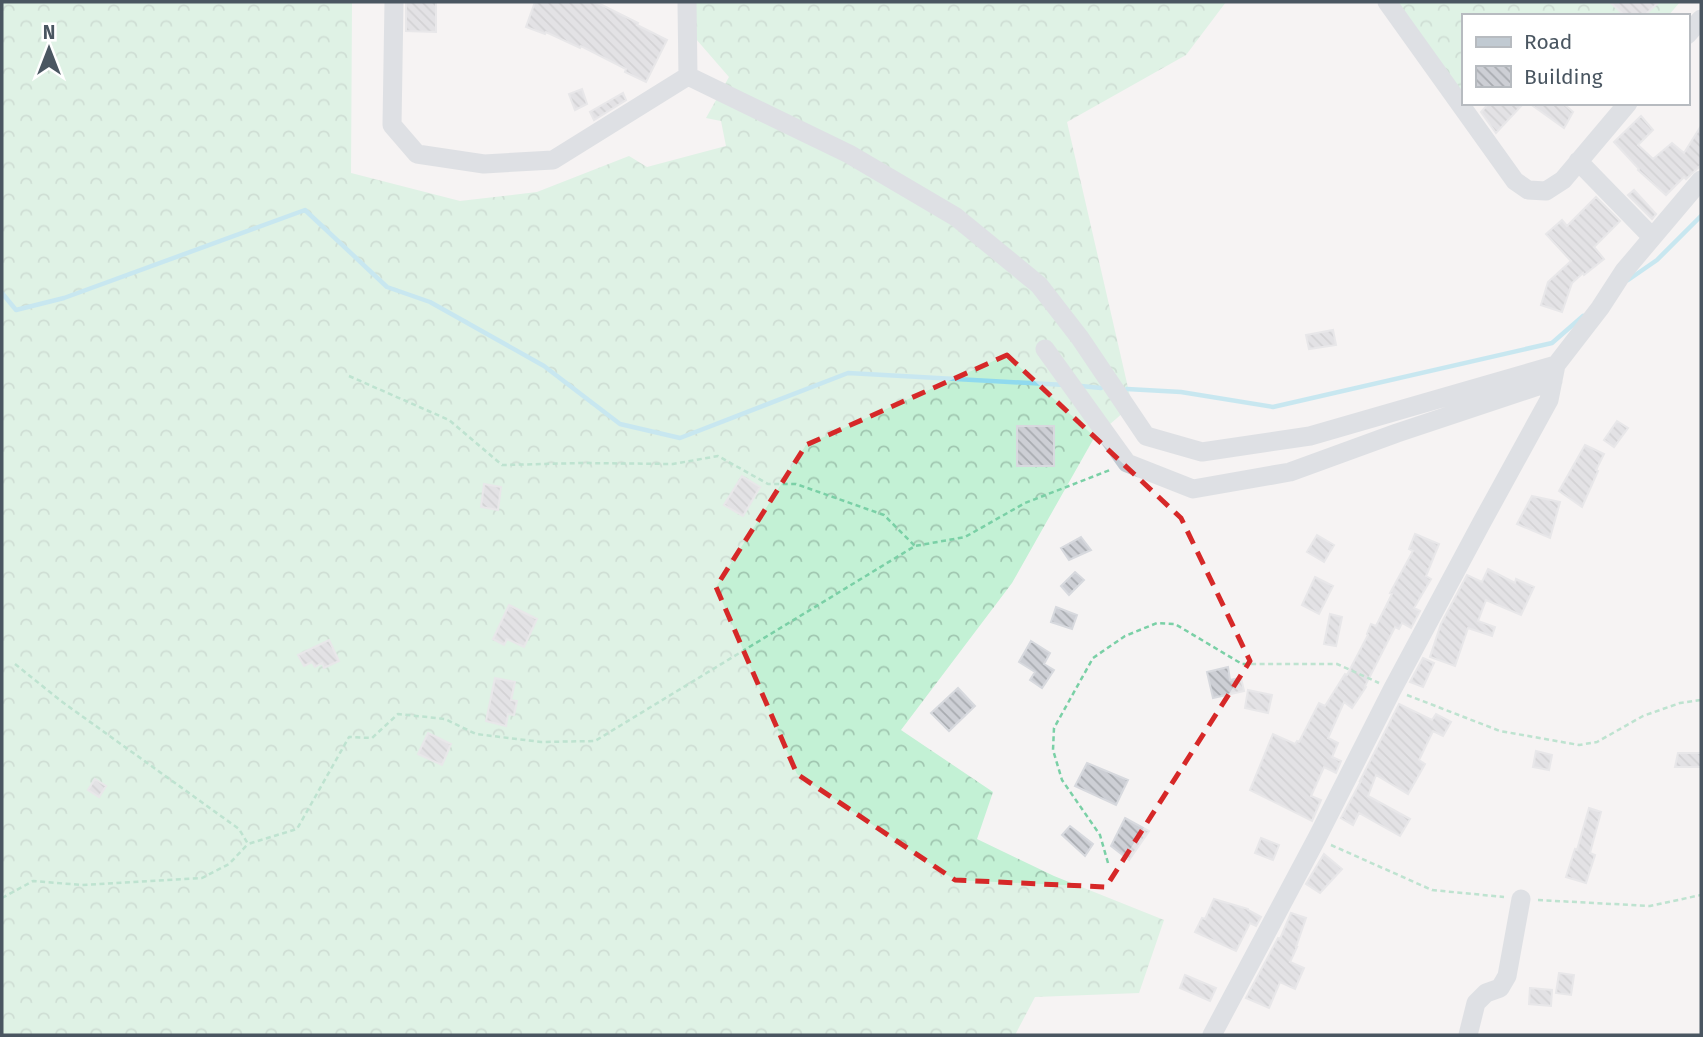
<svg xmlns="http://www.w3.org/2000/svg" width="1703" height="1037" font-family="'Fira Sans',sans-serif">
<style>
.forest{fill:url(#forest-crowns)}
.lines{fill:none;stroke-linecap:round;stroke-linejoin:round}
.stream{stroke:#90daee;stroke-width:4.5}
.building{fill:url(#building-back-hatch);stroke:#d7d9de;stroke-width:2}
.path{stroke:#7ad0a6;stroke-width:2.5;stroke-dasharray:5 3.5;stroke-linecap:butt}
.minor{stroke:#c1cad2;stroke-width:19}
.marked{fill:none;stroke:#d62828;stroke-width:5;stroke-dasharray:14 9;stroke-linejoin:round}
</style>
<defs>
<pattern id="forest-crowns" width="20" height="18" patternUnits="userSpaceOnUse" patternTransform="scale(1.75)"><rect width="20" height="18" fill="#c3f1d5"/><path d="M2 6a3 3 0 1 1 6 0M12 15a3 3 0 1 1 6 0" fill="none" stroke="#a0c6b0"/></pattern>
<pattern id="building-back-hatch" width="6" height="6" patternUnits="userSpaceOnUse" patternTransform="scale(1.75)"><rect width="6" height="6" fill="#cdcfd5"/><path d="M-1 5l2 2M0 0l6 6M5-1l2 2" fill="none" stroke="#a8abb0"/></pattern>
</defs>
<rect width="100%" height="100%" fill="#f5f3f3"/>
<path class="forest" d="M2 2H352L351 173 460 201 537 192 629 156 647 167 726 146 721 121 706 118 729 77 696 39V2H1226L1186 55 1067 122 1132 405 1094 438 1012 583 901 730 993 792 977 839 1054 876 1164 920 1139 993 1035 997 1015 1035H2Z
M1379 2H1680L1668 16H1463V103Z"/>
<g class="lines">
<path class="stream" d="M1628 280 1657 260 1701 216
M2 293 16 310 64 298 305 210 387 287 430 302 544 366 620 424 680 438 848 373 1065 385
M1081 386 1101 388
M1127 389 1181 392 1273 407 1552 343 1583 316"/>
</g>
<path class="building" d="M406 2H436V32L406 31Z
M535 2H596L638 23 637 25 667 40 646 82 625 72 626 69 581 46 580 48 546 32 545 34 526 27Z
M1610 2H1659L1644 16H1625Z
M582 89 587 104 575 110 569 94Z
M623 93 626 100 594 120 590 112Z
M1489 103H1524L1496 133 1481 112Z
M1529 103H1563L1573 112 1564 128Z
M1641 116 1653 130 1638 145 1653 159 1672 143 1684 153 1701 126V165L1686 179 1684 177 1666 195 1638 170 1639 169 1614 142Z
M1634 190 1656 214 1652 219 1628 195Z
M1596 197 1620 221 1594 247 1604 259 1584 275 1583 273 1572 283 1562 312 1541 305 1548 282 1571 261 1546 234 1562 220 1567 226Z
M1333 330 1336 345 1309 349 1306 335Z
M1617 421 1628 428 1614 447 1604 440Z
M1017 426H1054V466H1017Z
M1585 445 1604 454 1596 470 1598 471 1582 507 1559 491Z
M742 476 760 487 743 516 724 505Z
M484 484 501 487 498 510 481 507Z
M1532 496 1560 502 1550 538 1517 524Z
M1415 534 1439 544 1426 576 1431 579 1414 608 1420 611 1411 628 1402 623 1399 629 1395 627 1365 686 1366 687 1352 708 1344 702 1328 738 1338 743 1332 757 1341 761 1336 773 1324 767 1311 796 1321 800 1312 821 1250 790 1273 734 1295 744 1297 741 1299 742 1319 703 1325 706 1345 674 1347 675 1368 635 1367 634 1371 624 1376 626 1392 594 1390 593 1413 551 1409 549Z
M1317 535 1334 545 1324 562 1307 552Z
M1081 537 1091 550 1069 560 1061 548Z
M1488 569 1515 583 1516 579 1534 587 1521 615 1486 600 1478 621 1495 627 1492 636 1468 628 1455 666 1430 657 1441 624 1467 575 1482 582Z
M1075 572 1084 580 1069 595 1061 586Z
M1315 577 1333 586 1319 614 1302 605Z
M509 605 537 619 524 647 507 639 504 645 493 639Z
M1056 607 1077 615 1072 629 1051 622Z
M1330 614 1342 617 1336 646 1324 644Z
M329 640 339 661 324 668 322 663 315 667 312 662 304 666 298 655Z
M1031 641 1050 653 1044 664 1054 670 1042 688 1030 680 1035 672 1019 662Z
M1423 658 1434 663 1423 687 1410 682Z
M1228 667 1230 680 1241 678 1244 691 1213 698 1207 672Z
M495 678 515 682 511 700 517 701 514 715 508 714 506 726 486 721Z
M958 688 975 706 949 731 931 713Z
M1248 690 1272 695 1268 713 1245 708Z
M1399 704 1432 720 1436 714 1451 722 1443 736 1433 731 1419 760 1425 764 1408 794 1376 775 1368 796 1410 819 1400 836 1359 813 1353 825 1341 818 1361 781H1360Z
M428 733 451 744 442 765 418 754Z
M1536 751 1552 755 1549 770 1533 767Z
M1678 753H1701V767H1675Z
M1087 763 1128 780 1116 805 1075 786Z
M95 779 106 786 99 797 88 790Z
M1589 808 1601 812 1590 853 1595 855 1586 883 1566 877 1575 849 1577 850Z
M1125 818 1149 831 1129 860 1111 846Z
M1070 826 1093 844 1085 856 1062 835Z
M1261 838 1279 845 1273 860 1255 853Z
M1324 854 1342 869 1320 893 1306 884Z
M1214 899 1248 909V910L1261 917 1256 926 1250 923 1236 951 1195 932 1202 918 1205 919Z
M1291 913 1306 918 1296 947H1297L1290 962 1304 968 1295 989 1280 982 1269 1008 1246 998 1278 938 1280 939Z
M1559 973 1574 975 1571 995 1556 993Z
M1185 975 1216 988 1210 1001 1180 988Z
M1530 988 1552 990 1551 1006 1529 1004Z"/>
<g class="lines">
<path class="path" d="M349 376 449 420 502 465 583 463 673 464 718 456 768 484H796L884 515 915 546
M15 664 61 701 239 829 248 844 297 829 349 737 372 738 398 714 445 719 476 734 541 742 595 741 915 546 965 537 1025 503 1110 470
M1407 695 1500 731 1579 745 1597 742 1643 716 1680 703 1701 700
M1331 845 1432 890 1504 897
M1108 863 1100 835 1062 780 1053 750 1054 728 1093 658 1125 636 1157 623 1175 624 1242 664H1337L1379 683
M2 898 33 881 82 885 202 878 229 864 248 844
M1538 900 1650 906 1701 895"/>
<path class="minor" d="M394 2 392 125 417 154 484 164 553 160 688 76 849 154 956 217 1039 285 1080 338 1146 436 1202 452 1310 436 1556 365
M687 2 688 77
M1387 2 1515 181 1528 190 1546 191 1563 180 1628 103
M1687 35 1701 19
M1578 161 1652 237
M1045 349 1127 463 1193 489 1290 472 1397 433 1553 381
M1212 1035 1317 838 1392 690 1482 522 1549 400 1556 365 1600 308 1624 271 1701 180
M1468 1035 1476 1003 1486 993 1500 988 1507 976 1521 899"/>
</g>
<path d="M0 0H1703V1037H0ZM1007 355 1181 518 1250 661 1106 887 955 880 797 774 716 587 806 445Z" fill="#f5f3f3" fill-opacity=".55" fill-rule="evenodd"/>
<path class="marked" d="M1007 355 1181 518 1250 661 1106 887 955 880 797 774 716 587 806 445Z"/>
<rect width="1703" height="1037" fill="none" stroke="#4a5661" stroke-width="7"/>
<rect x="1462" y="14" width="228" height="91" fill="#ffffff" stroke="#b7bbc0" stroke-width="2"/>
<rect x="1476" y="37" width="35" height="10" fill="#c1cad2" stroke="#b7bbc0" stroke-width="2"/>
<text x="1524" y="49" font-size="21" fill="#4a5661">Road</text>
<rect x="1476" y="66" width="35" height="21" fill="url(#building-back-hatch)" stroke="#b7bbc0" stroke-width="2"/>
<text x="1524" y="84" font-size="21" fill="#4a5661">Building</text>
<g transform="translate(49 49)" stroke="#ffffff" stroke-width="5" paint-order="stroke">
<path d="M0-5L12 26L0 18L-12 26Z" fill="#4a5661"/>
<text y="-10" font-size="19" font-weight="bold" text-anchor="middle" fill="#4a5661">N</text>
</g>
</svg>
